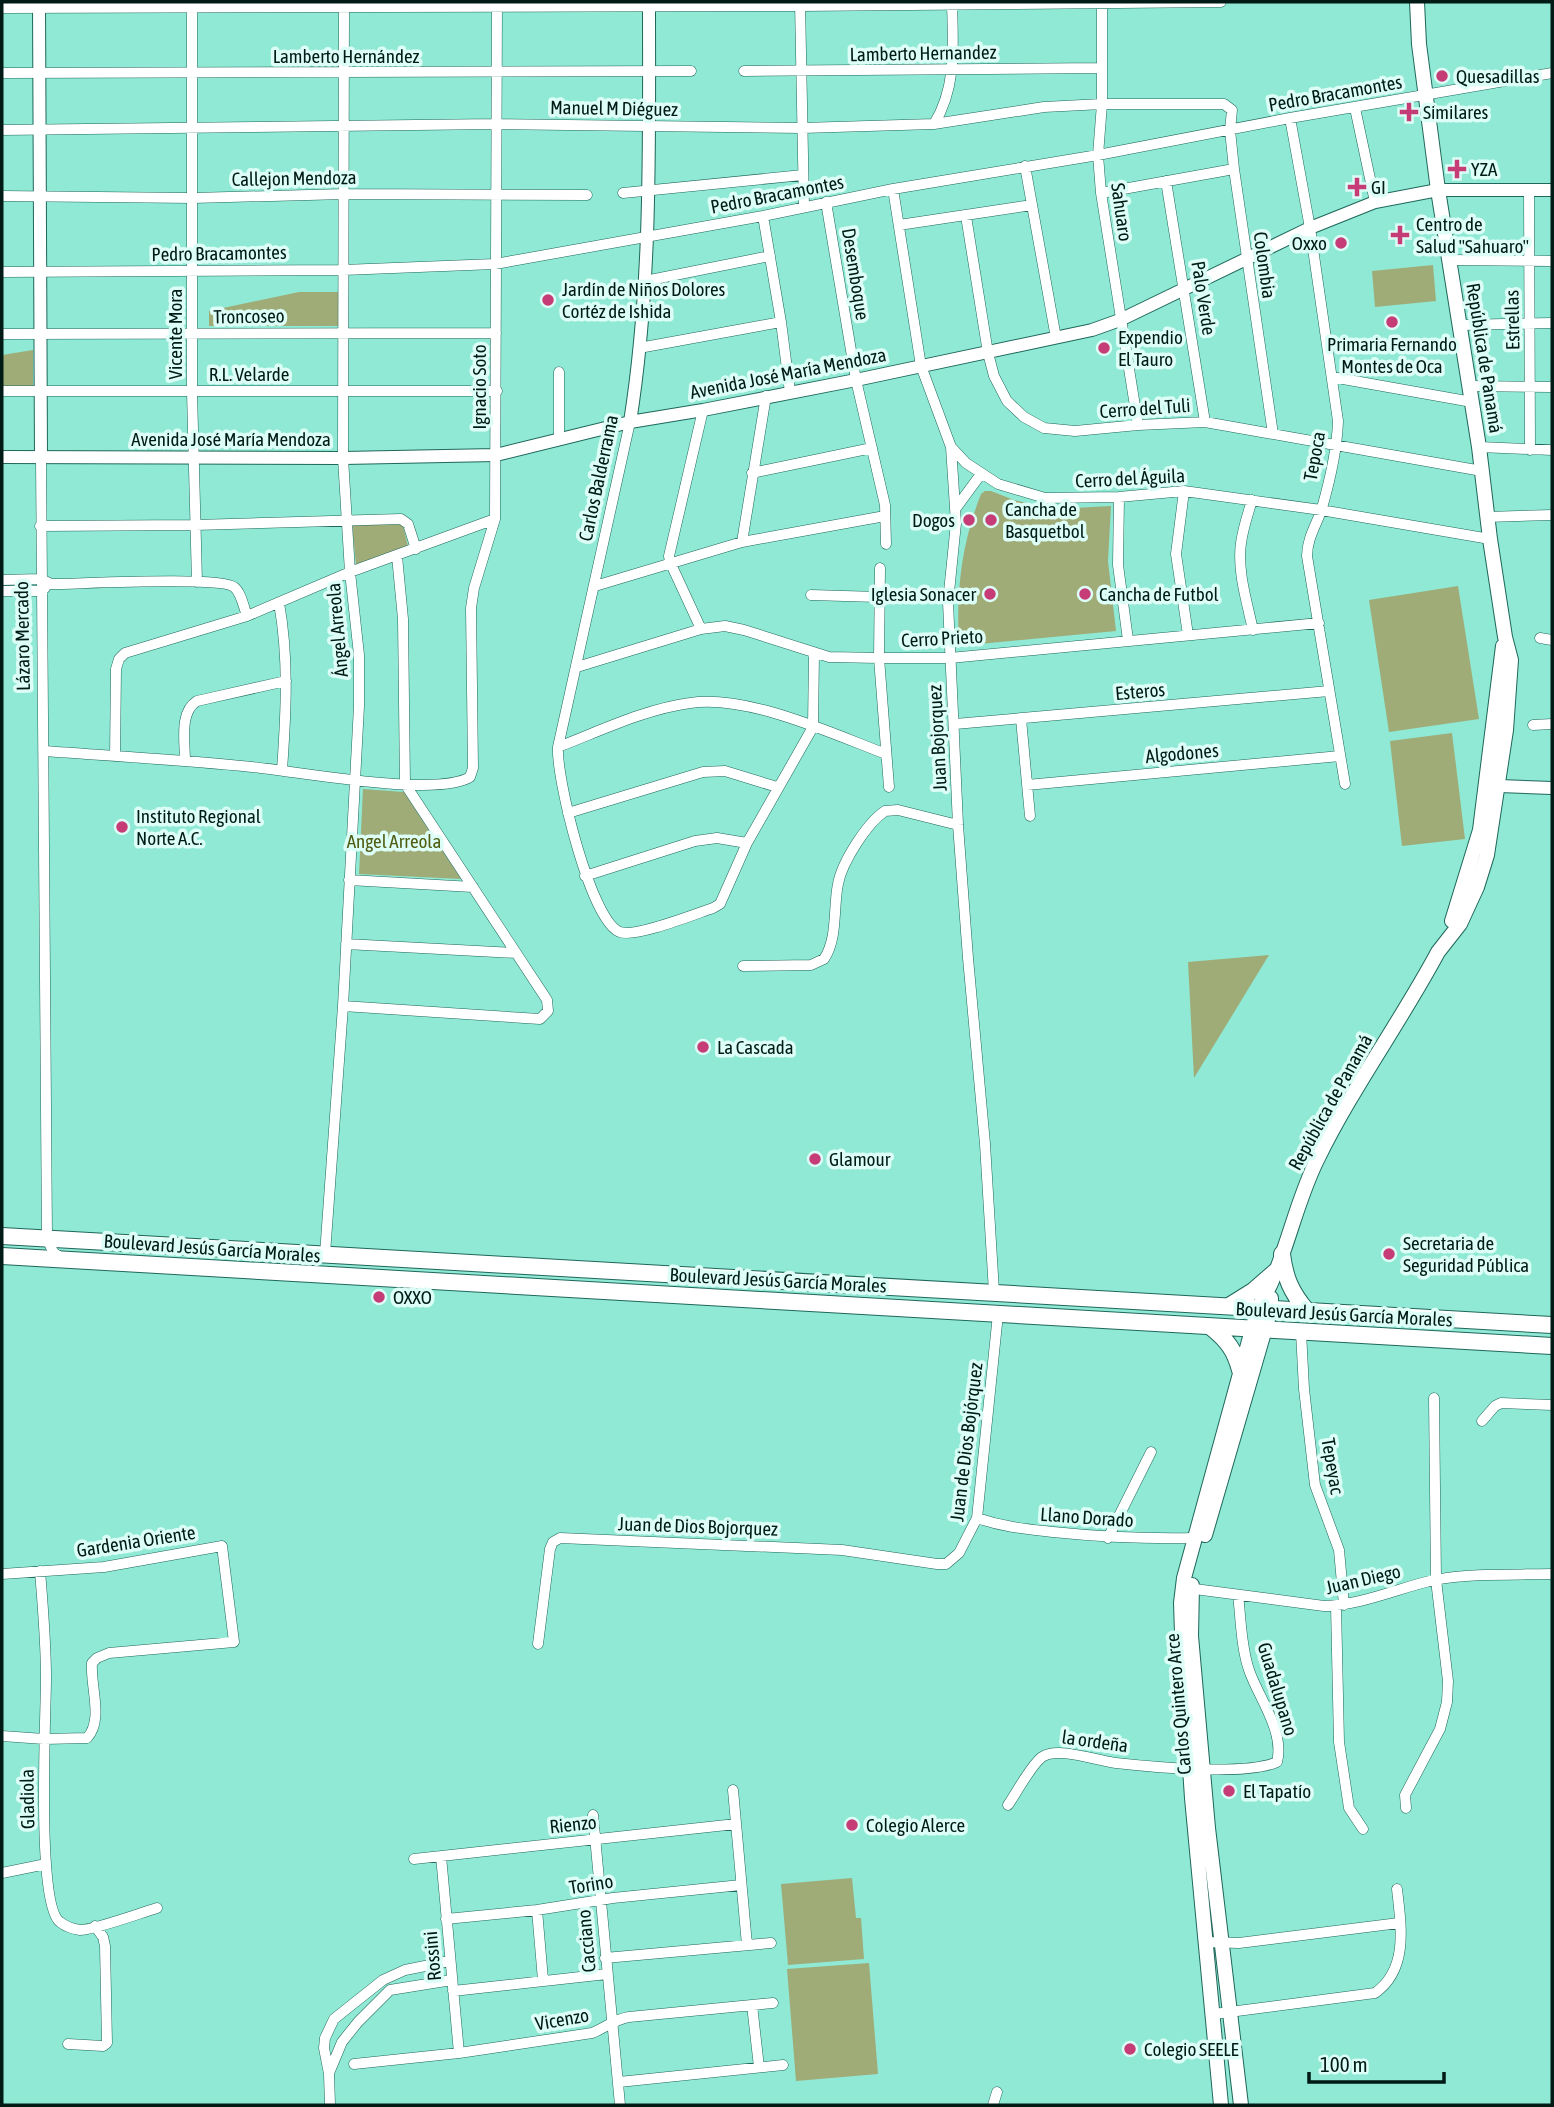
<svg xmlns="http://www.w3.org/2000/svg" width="1554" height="2107" font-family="'Asap Condensed',sans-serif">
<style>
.green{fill:#a0ac77}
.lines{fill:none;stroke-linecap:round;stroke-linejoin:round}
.minor-casing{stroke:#1f675a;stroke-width:11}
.tertiary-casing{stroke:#1f675a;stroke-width:14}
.secondary-casing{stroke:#1f675a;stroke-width:16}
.primary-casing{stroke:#1f675a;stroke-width:18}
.minor{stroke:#fff;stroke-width:10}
.tertiary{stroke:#fff;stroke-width:12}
.secondary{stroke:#fff;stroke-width:14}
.primary{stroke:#fff;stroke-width:16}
.poi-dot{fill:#c53c76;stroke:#ddfef6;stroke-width:2.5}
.labels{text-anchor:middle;stroke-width:7;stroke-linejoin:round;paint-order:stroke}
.street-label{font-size:19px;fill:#001a15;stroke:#ddfef6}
.poi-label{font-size:19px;fill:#001a15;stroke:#ddfef6;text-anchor:start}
.park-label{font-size:19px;fill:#505c10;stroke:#ddfef6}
</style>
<rect width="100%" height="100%" fill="#8fe9d5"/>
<path class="green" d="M1433 265 1436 301 1375 307 1372 271Z
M299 292H338L339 326H209V311Z
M33 350V386H2V355Z
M985 491H991L1014 500 1054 509 1111 506 1108 561 1116 631 959 646C956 592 961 545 981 494Z
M402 522 408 546 356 565 352 524Z
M1458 586 1479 719 1389 732 1369 600Z
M1452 733 1465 839 1402 846 1390 741Z
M363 789 404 792 461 879 359 874Z
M1269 955 1194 1078 1188 962Z
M852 1878 856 1918H861L864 1959 788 1965 781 1884Z
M869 1963 878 2074 796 2081 787 1969Z"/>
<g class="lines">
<defs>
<path id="minor" d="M192 2V392L197 582
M800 2 804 207
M1102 2V104L1098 155 1101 193 1138 425
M2 8 800 6 1221 2
M744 71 1102 68
M2 73 691 71
M1355 108 1375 202
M1290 118 1310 228 1338 421C1337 451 1330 480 1322 508 1317 524 1307 538 1307 556L1345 784
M934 124C957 87 953 45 952 2
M2 130 496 124 802 128 934 124 1044 107 1102 104H1224L1232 110 1230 130 1234 169 1273 434
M1025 166 1056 338
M1166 181 1205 422
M893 189 921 366 951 447 956 523 948 602 958 825 968 958 985 1144 994 1292
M1529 190 1530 450
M623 193 803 175
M1101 193 1234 169
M2 196 193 198 344 194 587 195
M826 202 856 380 885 505 886 544
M763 216 781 322 790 392
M966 216 988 353 994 376 1007 401 1024 417 1044 428 1075 431 1138 425 1205 422 1482 471
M899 225 1032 205
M1450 260 1552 261
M2 272 343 270 495 264 763 216 893 189 1098 155 1290 118 1552 73
M645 281 770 256
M1461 325 1552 323
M2 334 496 333
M639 348 781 322
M559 372V440
M1332 377 1472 402
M1469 386 1552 387
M2 391H497
M630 422 558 747C556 778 591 922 620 932 635 938 695 914 713 908L720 904 747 843 813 727 814 653
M951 447 966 463 998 484 1045 498 1119 497 1184 491 1321 510 1490 539
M1479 447 1552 450
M41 458 47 1238 53 1252 63 1259
M752 473 872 448
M1184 491 1176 554 1188 635
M1119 497 1118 565 1128 640
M1252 500C1248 514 1243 528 1241 543 1237 571 1247 602 1253 630
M956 508 981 474
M1487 517 1552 515
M40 526 195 525 401 519 408 524 416 549
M742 542 766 396
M880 568 879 658 889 787
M2 580 41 579 51 584C78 584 220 576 234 587 241 592 244 608 247 616
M595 586 742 542 885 516
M2 591H41L45 588
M811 595 878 597
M279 603C289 658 286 714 282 770
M701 629 670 562 669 556 703 410
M1540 638 1552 640
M577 667 701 629 725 626 744 630 829 657 879 658H950L1319 623
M1021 719 1030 816
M955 724 1329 691
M1533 725 1552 724
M558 747C600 731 645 709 690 703 747 694 833 734 886 754
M44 751C113 756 183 760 252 767 296 771 436 798 470 777L473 768 471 608 474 588 495 519 497 2
M115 756 116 669 119 659 125 653 247 616 350 572 495 519
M185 761C185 742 179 712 197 701L286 681
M1027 785 1340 756
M568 813 703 772 725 771 777 787
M585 876 695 841 717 838 747 843
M349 880 473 887
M346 944 516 953
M743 966 811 965 824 959C838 938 833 908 838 884 842 862 867 823 885 811L898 810 958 825
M343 1006 540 1019 548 1011 547 1000 405 784 403 619 397 556
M325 1254 343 1006 359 706V655L350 572 343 458 344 2
M1301 1332 1304 1389 1315 1485 1339 1550 1344 1605
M1482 1421 1495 1406 1501 1403 1552 1405
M977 1518C1003 1527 1026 1529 1053 1532 1101 1537 1146 1539 1195 1538
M1108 1538 1151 1452
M40 1571C43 1607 46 1643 46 1678 46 1715 36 1905 60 1922 65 1926 73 1929 80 1930 94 1930 140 1913 157 1908
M2 1574 104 1567 222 1546 234 1642 109 1653 97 1658 92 1663C90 1686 104 1720 87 1738L44 1739 2 1736
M1187 1588 1324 1606C1362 1605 1398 1588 1434 1580 1472 1573 1513 1575 1552 1574
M1336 1606 1339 1742 1349 1808 1363 1829
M538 1644 550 1549 553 1542 560 1538 842 1550 937 1564H946L959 1553 977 1518 998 1314
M733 1790 747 1945
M1008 1805C1017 1792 1031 1765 1042 1757 1058 1746 1097 1761 1116 1763 1152 1767 1246 1776 1277 1762 1285 1731 1258 1697 1249 1670 1241 1647 1241 1619 1238 1595
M1406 1808 1405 1795 1440 1729 1447 1702 1448 1681 1436 1580 1434 1398
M593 1815 620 2105
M441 1856 459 2053
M414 1859 736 1824
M2 1873 46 1864
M537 1910 543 1980
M446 1919 537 1910 613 1898 741 1885
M1205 1942 1239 1943 1399 1923
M605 1958 771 1943
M453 1991 607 1974
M752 2005 759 2067
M1214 2014 1375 1993C1409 1969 1401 1925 1397 1889
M68 2044 103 2046 107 2043 105 1946 103 1937 95 1926
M354 2064 459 2053 592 2033C605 2028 615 2019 629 2017L773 2003
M329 2073 342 2042 358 2022 390 1990 452 1980
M619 2082 783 2065
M330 2105 329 2074 324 2048 325 2038 334 2019 383 1980 405 1970 450 1961
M993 2105 997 2092"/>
<path id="tertiary" d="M39 2 41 458
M630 422C652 283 649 142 649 2
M2 457 343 458 496 455 630 422 703 410 856 380 1092 330 1120 320 1310 228 1375 202 1438 190H1552
M1499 786 1552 788"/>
<path id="secondary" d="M1452 921 1480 830 1503 646
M1205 1535 1265 1329 1271 1309V1298
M1192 1585 1191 1636 1208 1828 1241 2105
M1221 2105 1192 1798 1183 1663 1181 1603 1184 1578 1258 1308C1286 1262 1293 1208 1317 1160 1352 1088 1400 1023 1438 952L1460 924 1477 887 1487 855 1506 730 1511 660 1505 637 1490 539 1479 447 1438 190 1419 44 1417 2"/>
<path id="primary" d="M2 1236 1552 1325
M1282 1254C1285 1278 1291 1292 1307 1311
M2 1256 1552 1346
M1229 1306 1253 1291 1276 1271
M1212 1328C1228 1341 1235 1351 1240 1370"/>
</defs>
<use href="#minor" class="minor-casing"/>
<use href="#tertiary" class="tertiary-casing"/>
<use href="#secondary" class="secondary-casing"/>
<use href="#primary" class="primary-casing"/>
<use href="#minor" class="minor"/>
<use href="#tertiary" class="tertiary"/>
<use href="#secondary" class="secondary"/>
<use href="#primary" class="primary"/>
</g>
<g class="poi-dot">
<circle cx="1442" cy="76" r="7"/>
<path d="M1405.5 101.5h7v7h7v7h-7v7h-7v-7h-7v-7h7z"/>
<path d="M1453.5 158.5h7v7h7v7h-7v7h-7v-7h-7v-7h7z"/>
<path d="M1353.5 176.5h7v7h7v7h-7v7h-7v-7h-7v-7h7z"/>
<path d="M1396.5 224.5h7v7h7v7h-7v7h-7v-7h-7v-7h7z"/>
<circle cx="1341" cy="243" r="7"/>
<circle cx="548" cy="300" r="7"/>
<circle cx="1392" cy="322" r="7"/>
<circle cx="1104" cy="348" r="7"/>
<circle cx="969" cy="520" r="7"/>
<circle cx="991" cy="520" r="7"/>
<circle cx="990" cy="594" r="7"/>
<circle cx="1085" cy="594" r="7"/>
<circle cx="122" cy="827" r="7"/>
<circle cx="703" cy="1047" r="7"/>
<circle cx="815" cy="1159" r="7"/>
<circle cx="1389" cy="1254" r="7"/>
<circle cx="379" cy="1297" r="7"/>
<circle cx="1229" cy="1791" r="7"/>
<circle cx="852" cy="1825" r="7"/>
<circle cx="1130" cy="2049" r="7"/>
</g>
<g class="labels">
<g class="street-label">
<text transform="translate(923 53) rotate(-1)" y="7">Lamberto Hernandez</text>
<text x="346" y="63">Lamberto Hernández</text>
<text transform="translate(1335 93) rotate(-10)" y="7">Pedro Bracamontes</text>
<text transform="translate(614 108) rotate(1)" y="7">Manuel M Diéguez</text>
<text transform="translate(294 178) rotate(-1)" y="7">Callejon Mendoza</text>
<text transform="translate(777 194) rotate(-11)" y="7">Pedro Bracamontes</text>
<text transform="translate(1122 212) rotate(82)" y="7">Sahuaro</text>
<text transform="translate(219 253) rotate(-1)" y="7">Pedro Bracamontes</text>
<text transform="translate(1265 265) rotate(82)" y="7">Colombia</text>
<text transform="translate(856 274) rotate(81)" y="7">Desemboque</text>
<text transform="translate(1204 298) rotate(81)" y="7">Palo Verde</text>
<text transform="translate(249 316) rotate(-1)" y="7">Troncoseo</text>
<text transform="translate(1512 320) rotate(-91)" y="7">Estrellas</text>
<text transform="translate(175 334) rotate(-90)" y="7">Vicente Mora</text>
<text transform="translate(1485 358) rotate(81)" y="7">República de Panamá</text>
<text transform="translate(788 373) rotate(-11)" y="7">Avenida José María Mendoza</text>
<text x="249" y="381">R.L. Velarde</text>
<text transform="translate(479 387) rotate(-90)" y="7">Ignacio Soto</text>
<text transform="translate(1145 408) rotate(-4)" y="7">Cerro del Tuli</text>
<text x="231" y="446">Avenida José María Mendoza</text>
<text transform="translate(1314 456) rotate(-80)" y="7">Tepoca</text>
<text transform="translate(598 478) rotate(-78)" y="7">Carlos Balderrama</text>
<text transform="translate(1130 478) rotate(-3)" y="7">Cerro del Águila</text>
<text transform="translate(337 630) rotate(-95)" y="7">Ángel Arreola</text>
<text transform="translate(22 636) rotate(-91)" y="7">Lázaro Mercado</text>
<text transform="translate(942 638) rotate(-3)" y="7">Cerro Prieto</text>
<text transform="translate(1140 691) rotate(-5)" y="7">Esteros</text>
<text transform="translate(937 738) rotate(-93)" y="7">Juan Bojorquez</text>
<text transform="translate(1182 753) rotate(-5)" y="7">Algodones</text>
<text transform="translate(1330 1102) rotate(-61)" y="7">República de Panamá</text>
<text transform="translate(212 1248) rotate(4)" y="7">Boulevard Jesús García Morales</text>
<text transform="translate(778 1280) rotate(3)" y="7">Boulevard Jesús García Morales</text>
<text transform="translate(1344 1314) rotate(3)" y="7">Boulevard Jesús García Morales</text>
<text transform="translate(966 1442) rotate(-83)" y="7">Juan de Dios Bojórquez</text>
<text transform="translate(1333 1466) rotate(80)" y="7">Tepeyac</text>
<text transform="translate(1087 1517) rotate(4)" y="7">Llano Dorado</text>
<text transform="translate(698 1526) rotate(2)" y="7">Juan de Dios Bojorquez</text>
<text transform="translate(136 1541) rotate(-9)" y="7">Gardenia Oriente</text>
<text transform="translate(1363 1579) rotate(-13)" y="7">Juan Diego</text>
<text transform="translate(1278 1689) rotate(73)" y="7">Guadalupano</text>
<text transform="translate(1178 1704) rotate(-95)" y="7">Carlos Quintero Arce</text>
<text transform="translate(1095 1741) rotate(8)" y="7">la ordeña</text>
<text transform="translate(27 1799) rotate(-91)" y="7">Gladiola</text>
<text transform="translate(573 1824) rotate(-6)" y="7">Rienzo</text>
<text transform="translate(591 1884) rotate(-9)" y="7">Torino</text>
<text transform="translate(586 1941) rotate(-95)" y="7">Cacciano</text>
<text transform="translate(432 1956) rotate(-95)" y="7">Rossini</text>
<text transform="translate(562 2019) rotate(-10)" y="7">Vicenzo</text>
</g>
<g class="poi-label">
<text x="1456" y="83">Quesadillas</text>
<text x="1423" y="119">Similares</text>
<text x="1471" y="176">YZA</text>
<text x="1371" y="194">GI</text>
<text x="1416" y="231">Centro de<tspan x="1416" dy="22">Salud "Sahuaro"</tspan></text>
<text x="1327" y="250" text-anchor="end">Oxxo</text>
<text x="562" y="296">Jardín de Niños Dolores<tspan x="562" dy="22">Cortéz de Ishida</tspan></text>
<text x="1118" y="344">Expendio<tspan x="1118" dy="22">El Tauro</tspan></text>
<text x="1392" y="351" text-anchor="middle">Primaria Fernando<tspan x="1392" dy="22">Montes de Oca</tspan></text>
<text x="1005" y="516">Cancha de<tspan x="1005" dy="22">Basquetbol</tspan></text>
<text x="955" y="527" text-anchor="end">Dogos</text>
<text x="976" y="601" text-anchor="end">Iglesia Sonacer</text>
<text x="1099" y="601">Cancha de Futbol</text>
<text x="136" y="823">Instituto Regional<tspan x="136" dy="22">Norte A.C.</tspan></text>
<text x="717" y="1054">La Cascada</text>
<text x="829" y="1166">Glamour</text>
<text x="1403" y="1250">Secretaria de<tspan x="1403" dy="22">Seguridad Pública</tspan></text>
<text x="393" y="1304">OXXO</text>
<text x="1243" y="1798">El Tapatío</text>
<text x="866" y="1832">Colegio Alerce</text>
<text x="1144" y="2056">Colegio SEELE</text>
</g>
<g class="park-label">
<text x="394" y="848">Angel Arreola</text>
</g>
</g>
<rect width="1554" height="2107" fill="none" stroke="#001a15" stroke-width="7"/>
<path d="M1309 2072v10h135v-10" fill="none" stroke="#001a15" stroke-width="3.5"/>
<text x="1320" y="2072" font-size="21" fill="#001a15" stroke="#ddfef6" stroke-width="5" paint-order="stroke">100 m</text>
</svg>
